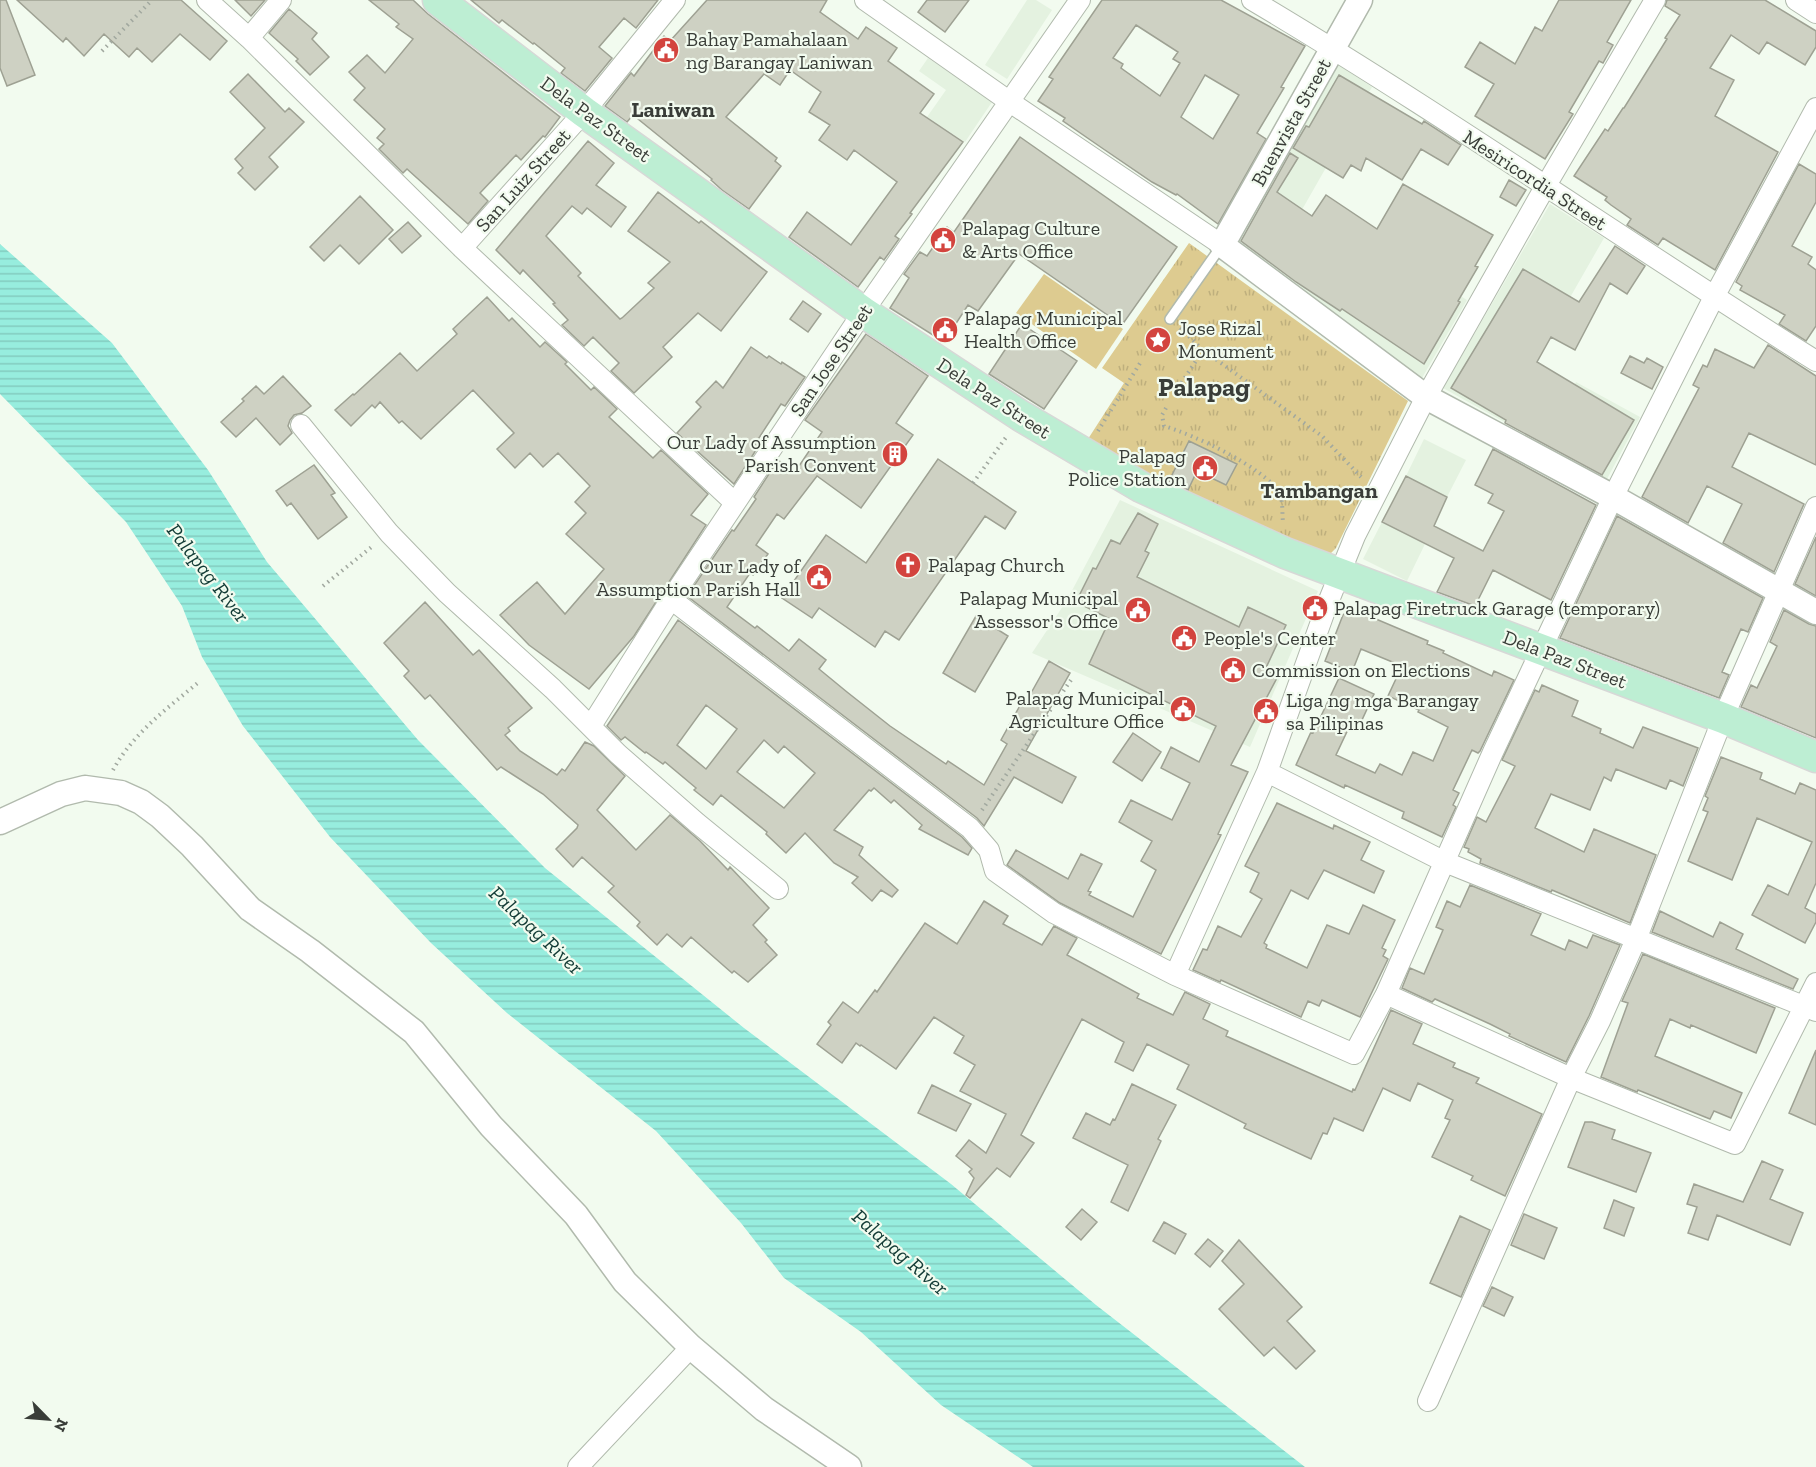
<svg xmlns="http://www.w3.org/2000/svg" width="1816" height="1467" font-family="'Zilla Slab',serif">
<style>
.built{fill:#e4f2e0}
.green{fill:#ddcb90}
.park{fill:url(#park-tufts)}
.water{fill:url(#water-rules)}
.building{fill:#ced1c3;stroke:#9ea193;stroke-width:1.5;fill-rule:evenodd}
.lines{fill:none;stroke-linecap:round;stroke-linejoin:round}
.service-casing{stroke:#b1baad;stroke-width:12}
.minor-casing{stroke:#b1baad;stroke-width:22}
.tertiary-casing{stroke:#b1baad;stroke-width:27}
.primary-casing{stroke:#d7d8d7;stroke-width:33}
.path{stroke:#a1a89f;stroke-width:4;stroke-dasharray:1.5 4.5;stroke-linecap:butt}
.service{stroke:#fff;stroke-width:9}
.minor{stroke:#fff;stroke-width:20}
.tertiary{stroke:#fff;stroke-width:24}
.primary{stroke:#bdeed3;stroke-width:30}
.labels{text-anchor:middle;stroke-width:4.5;stroke-linejoin:round;paint-order:stroke}
.poi-label{font-size:20px;fill:#393d38;stroke:#f2fbef;text-anchor:start}
.street-label{font-size:20px;fill:#393d38;stroke:#f2fbef}
.water-label{font-size:21px;font-style:italic;fill:#123b35;stroke:#f2fbef}
.quarter-label{font-size:22px;font-weight:bold;fill:#393d38;stroke:#f2fbef}
.district-label{font-size:26px;font-weight:bold;fill:#393d38;stroke:#f2fbef}
</style>
<defs>
<pattern id="park-tufts" width="24" height="20" patternUnits="userSpaceOnUse" patternTransform="scale(1.5)"><rect width="24" height="20" fill="#ddcb90"/><path d="M3 7l-1-3M5 7V3M7 7l1-3M15 17l-1-3M17 17v-4M19 17l1-3" fill="none" stroke="#beaf7d"/></pattern>
<pattern id="water-rules" width="6" height="5" patternUnits="userSpaceOnUse" patternTransform="scale(1.5)"><rect width="6" height="5" fill="#97edde"/><path d="M0 2.5h6" fill="none" stroke="#83ccbf"/></pattern>
</defs>
<rect width="100%" height="100%" fill="#f2fbef"/>
<path class="built" d="M1027 0H1036L1052 10 1007 79 985 65Z
M928 58 992 102 965 142 927 117 946 90 919 71Z
M1330 59 1372 87 1295 222 1382 247 1467 300 1422 378 1223 240Z
M1550 204 1604 238 1520 385 1561 410 1576 382 1640 417 1607 479 1443 388Z
M1424 439 1466 460 1447 497 1406 476Z
M1120 500 1318 591 1250 747 1032 653 1067 600Z
M1382 522 1425 544 1407 581 1363 559Z"/>
<path class="green" d="M1044 274 1123 329 1096 369 1016 313Z"/>
<path class="park" d="M1189 243 1408 401 1336 548 1327 557 1164 486 1088 439 1124 383 1102 368Z"/>
<path class="water" d="M0 244 112 343 208 470 267 562 418 740 545 868 744 1028 951 1184 1096 1305 1305 1467H1033L941 1405 861 1332 784 1278 741 1223 656 1131 507 1013 431 943 330 837 243 726 202 657 182 606 126 522 0 394Z"/>
<path class="building" d="M0 0H6L35 75 7 86 0 68Z
M17 0H181L227 41 210 60 180 34 152 62 137 48 129 57 104 34 84 56 66 38 63 42Z
M235 0H265L251 16Z
M369 0H413L428 14 560 117 545 137 543 136 521 160 516 155 480 193 488 201 468 224 407 169 403 173 379 149 384 144 377 138 385 129 354 100 365 88 349 72 367 55 385 73 413 39 396 27 399 24Z
M471 0H658L636 28 624 18 599 47 612 58 585 91 561 73 565 68 534 43 533 44 502 20 499 23Z
M707 0H827L820 12 858 39 866 27 897 48 888 61 934 94 920 113 963 142 910 213 912 214 895 236 899 239 884 260 880 257 858 287 789 237 807 212 851 245 897 182 854 150 847 160 819 140 830 125 809 112 821 92 790 70 780 85 764 74 726 117 777 158 775 161 781 166 749 209 722 190 711 180 712 179 633 115 627 122 605 106 631 73 634 76 664 36 670 41Z
M927 0H969L945 32 918 12Z
M1102 0H1221L1305 46 1281 87 1284 88 1257 133 1266 139 1218 224 1177 194 1176 195 1152 182 1102 148 1063 121 1065 118 1038 101 1053 79 1049 77ZM1136 25 1178 52 1173 59 1180 63 1160 96 1121 68 1123 64 1113 58ZM1205 75 1239 95 1213 139 1181 117Z
M1559 0H1631L1607 42 1613 45 1603 63 1599 61 1569 112 1573 114 1545 159 1475 116 1494 84 1465 67 1480 42 1515 64 1535 27 1542 31Z
M1667 0H1765L1816 31V47L1805 65 1767 42 1759 54 1731 35 1710 68 1734 80 1715 116 1778 152 1715 270 1663 238 1658 245 1627 225 1631 219 1611 205 1605 200 1607 197 1574 176 1605 129 1608 131 1623 108H1624L1667 39 1665 38 1680 15 1665 6Z
M289 9 317 33 312 39 329 57 310 75 296 61 298 59 269 33Z
M248 74 285 112 289 108 304 122 269 157 278 167 255 190 238 173 243 168 235 159 265 128 230 92Z
M1339 75 1422 124 1424 121 1461 145 1448 165 1421 149 1402 180 1366 158 1361 171 1351 165 1343 178 1293 148 1306 126 1309 127Z
M1020 137 1177 247 1122 325 1019 254 978 311 968 305 944 342 890 308 909 278 904 274 920 252 927 256 947 227 954 232Z
M588 141 614 163 596 185 626 207 611 227 587 208 582 214 572 206 546 236 581 273 578 276 620 319 622 318 654 288 648 283 670 262 628 231 658 192 699 223 701 221 767 272 721 331 698 313 663 347 672 357 634 393 611 371 619 363 593 337 584 346 562 325 568 320 553 304 555 303 523 270 520 274 496 250Z
M1290 153 1298 158 1277 192 1312 216 1326 195 1377 229 1403 184 1493 235 1475 266 1478 267 1458 301 1460 302 1424 364 1342 309 1340 311 1296 282 1241 241Z
M1799 164 1816 174V202L1792 246 1812 257 1808 264 1816 270V326L1806 341 1779 324 1785 315 1740 290 1742 286 1736 282Z
M1509 180 1526 190 1516 206 1500 197Z
M360 196 393 230 359 264 340 245 324 261 310 247Z
M408 222 421 236 402 253 389 239Z
M1615 246 1645 266 1627 294 1610 283 1575 350 1551 337 1537 362 1634 420 1602 475 1505 423 1506 420 1451 388 1523 269 1579 302Z
M487 297 509 321 512 318 540 347 545 342 567 362 565 364 591 390 594 387 617 409 609 417 653 458 661 450 708 494 691 515 706 525 634 636 589 689 529 645 500 615 537 582 565 614 604 569 566 534 586 513 575 502 590 486 558 453 543 467 530 453 515 468 497 449 514 433 473 390 421 439 402 421 399 423 380 402 375 408 372 405 351 426 335 410 353 394 354 395 400 353 417 371 457 334 453 329Z
M803 301 821 314 808 332 790 319Z
M1022 324 1077 361 1044 409 989 374Z
M866 334 928 376 896 423 913 435 861 508 817 476 784 519 777 514 756 545 768 554 753 575 750 573 727 607 755 628 757 626 789 651 799 639 826 660 819 669 847 692 890 726 946 764 948 761 984 785 1007 744 1001 740 1023 700 1026 702 1049 661 1070 673 1026 751 1076 777 1062 803 1014 777 984 826 977 818 687 596 732 530 734 531 756 499 754 497 778 460 795 472 822 432 805 420Z
M1768 345 1816 376V465L1749 433 1732 467 1804 504 1774 572 1723 543 1742 504 1707 486 1688 523 1642 497 1699 388 1693 385 1703 365 1707 367 1715 349 1754 368Z
M751 347 767 358 769 356 781 364 782 362 805 377 785 406 781 404 755 444 758 447 734 484 677 433 701 407 696 402 716 381 723 388Z
M1630 356 1644 363 1647 358 1663 367 1652 389 1621 373Z
M283 376 311 406 302 413 294 415 290 420 288 426 292 433 280 445 256 418 236 437 221 422 244 401 242 399 256 386 264 394Z
M1189 441 1237 464 1226 485 1197 471 1188 490 1169 481Z
M1493 449 1596 505 1551 600 1493 570 1475 606 1437 592 1454 558 1382 522 1406 476 1447 497 1434 526 1483 551 1504 511 1488 503 1493 494 1475 485Z
M938 459 1016 512 1005 529 985 516 899 640 885 631 875 647 819 608 812 618 782 598 826 535 866 563Z
M314 465 335 493 331 495 347 517 318 539 291 503 287 506 276 491Z
M1138 513 1158 524 1145 551 1149 553 1137 577 1239 627 1248 607 1286 625 1265 670 1278 676 1231 765 1248 772 1218 834 1221 835 1161 954 1060 903 1007 865 1016 850 1068 879 1081 854 1102 864 1088 891 1091 892 1089 895 1133 917 1156 870 1141 861 1152 841 1119 822 1131 800 1172 820 1190 783 1161 768 1171 747 1199 762 1216 726 1089 664 1110 619 1076 602 1093 568 1096 569 1111 540 1120 544Z
M1617 516 1763 598 1748 632 1741 629 1722 672 1729 675 1719 698 1560 638Z
M1816 537V596L1795 584Z
M425 602 473 655 479 650 532 708 508 728 510 731 505 735 520 751 557 775 562 769 565 771 585 742 594 746 625 776 597 810 636 850 670 815 700 841 728 870 730 867 769 908 753 925 767 940 765 942 777 955 748 982 734 971 732 973 691 937 682 947 667 934 657 945 637 926 640 922 608 892 614 886 582 857 573 867 556 849 577 828 578 825 543 794 501 767 497 770 430 695 425 699 404 676 409 671 384 643Z
M1349 610 1357 611 1428 641 1427 644 1444 651 1443 653 1492 676 1494 671 1514 680 1480 751 1478 753 1472 750 1453 790 1459 793 1453 805 1456 807 1442 837 1402 818 1404 812 1345 785 1344 788 1296 765 1311 732 1313 733 1339 678 1374 694 1361 722 1353 719 1336 755 1375 773 1380 764 1402 775 1413 752 1433 761 1448 727 1418 712 1419 710 1388 696 1402 666 1361 649 1352 672 1325 661 1343 615Z
M1784 610 1809 624 1816 626V738L1741 707 1751 685 1757 688 1777 646 1770 642Z
M976 616 1008 636 975 692 943 673Z
M678 620 962 837 972 848 968 855 919 829 922 825 894 800 891 803 874 788 871 791 869 790 834 830 863 847 859 855 898 890 892 897 881 890 872 901 852 883 858 877 834 863 805 833 786 853 766 834 767 832 721 795 713 805 694 790 696 788 665 762 663 764 646 752 645 753 625 737 621 740 607 726ZM706 705 737 729 706 769 677 745ZM764 740 778 753 784 746 815 773 784 808 737 772Z
M1542 685 1578 701 1572 716 1601 729 1600 733 1633 748 1643 727 1698 748 1683 786 1670 780 1666 789 1616 769 1611 781 1604 777 1590 810 1551 794 1535 828 1584 852 1594 829 1656 855 1630 923 1552 890 1551 892 1480 863 1481 859 1468 852 1469 849 1464 847 1477 817 1486 822 1515 766 1502 760 1535 690 1539 692Z
M1133 733 1161 752 1142 781 1113 762Z
M1721 757 1762 773 1760 779 1795 794 1800 783 1816 790V883L1805 908 1816 914V922L1805 943 1752 915 1768 885 1788 895 1812 842 1757 818 1732 880 1688 861 1708 812 1703 810 1708 798 1705 796Z
M1277 803 1333 829 1334 825 1370 842 1361 860 1384 871 1374 893 1324 870 1308 899 1291 890 1264 943 1267 945 1266 948 1307 968 1327 925 1349 934 1363 905 1395 920 1382 948 1386 950 1383 956 1388 959 1360 1017 1322 1000 1319 1006 1308 1001 1301 1017 1221 980 1220 982 1193 970 1203 949 1207 950 1218 926 1241 937 1262 899 1250 892 1259 873 1245 866Z
M1470 885 1541 914 1531 935 1565 950 1569 940 1587 948 1593 935 1620 945 1589 1016 1566 1062 1509 1036 1510 1034 1490 1024 1435 999 1432 1002 1402 988 1410 968 1424 974 1443 930 1436 927 1447 901 1460 907Z
M984 901 1008 916 1003 924 1042 945 1054 926 1077 938 1067 955 1139 994 1137 998 1173 1015 1185 992 1210 1004 1203 1019 1228 1031 1226 1036 1352 1092 1353 1089 1355 1090 1391 1010 1422 1024 1413 1044 1455 1063 1453 1067 1479 1078 1476 1083 1542 1114 1505 1196 1471 1180 1473 1176 1432 1157 1450 1120 1445 1118 1453 1100 1418 1083 1410 1101 1383 1088 1363 1131 1334 1118 1327 1134 1323 1133 1311 1159 1244 1128 1246 1124 1177 1089 1189 1065 1147 1044 1133 1071 1115 1062 1124 1042 1082 1019 1021 1135 1034 1143 1010 1177 997 1168 970 1198 966 1195 974 1178 969 1172 972 1169 956 1156 969 1140 986 1153 1006 1114 960 1091 975 1065 954 1053 964 1036 934 1017 896 1069 861 1045 860 1046 856 1043 842 1063 817 1044 831 1025 828 1022 843 1002 858 1013 875 990 877 992 925 923 957 944Z
M1660 911 1713 937 1720 922 1743 934 1736 949 1798 979 1793 989 1652 932Z
M1643 954 1775 1008 1756 1053 1691 1025 1690 1028 1670 1019 1655 1056 1742 1093 1731 1118 1714 1111 1710 1119 1638 1090 1637 1092 1601 1077 1628 1003 1622 1001Z
M1816 1050V1125L1789 1113Z
M1132 1084 1176 1105 1158 1139 1161 1141 1146 1173 1128 1211 1111 1202 1128 1165 1073 1138 1086 1113 1110 1125 1113 1119 1115 1120Z
M932 1085 971 1104 956 1131 918 1113Z
M1585 1122H1592L1615 1130 1612 1139 1651 1153 1636 1192 1568 1167Z
M1762 1161 1783 1170 1770 1199 1803 1213 1790 1245 1717 1215 1708 1240 1688 1233 1697 1207 1687 1204 1694 1184 1743 1202Z
M1614 1200 1634 1208 1624 1236 1604 1228Z
M1082 1209 1097 1222 1081 1240 1066 1227Z
M1524 1214 1557 1228 1544 1259 1511 1245Z
M1460 1216 1490 1230 1461 1297 1430 1283Z
M1164 1222 1186 1234 1175 1254 1153 1241Z
M1208 1239 1223 1251 1210 1267 1195 1254Z
M1239 1240 1302 1307 1287 1321 1315 1351 1296 1369 1274 1347 1264 1356 1219 1309 1244 1284 1222 1261Z
M1492 1287 1513 1297 1504 1316 1483 1306Z"/>
<g class="lines">
<defs>
<path id="service" d="M1170 319 1222 245"/>
<path id="minor" d="M207 0 249 38 462 248 735 503
M865 0 1010 102 1222 245
M1252 0C1444 114 1627 243 1816 361
M1796 0 1816 13
M249 38 281 0
M462 248 584 112 675 0
M301 425 389 533 447 593 553 689 618 754 697 823 778 889
M671 599 970 828 989 850 995 871 1054 913 1175 975 1354 1054 1386 994 1493 752 1613 497 1714 297 1816 108
M591 726 671 599 863 312 1080 0
M1267 772 1445 862 1816 1011
M1175 975 1267 772 1327 605 1355 536 1426 397 1545 187 1655 0
M1386 994 1571 1078 1735 1144 1816 983
M1428 1401 1571 1078 1600 1021 1637 937 1723 718 1816 507
M578 1467 691 1347"/>
<path id="tertiary" d="M1360 0 1222 245 1426 397 1613 497 1816 612
M0 822 61 794 85 788 121 793 141 802 160 816 192 846 250 909 310 951 414 1032 491 1126 576 1215 625 1282 691 1347 764 1409 849 1467"/>
<path id="primary" d="M438 0 584 112 863 312 1021 416 1141 487 1285 553 1723 718 1816 757"/>
</defs>
<use href="#service" class="service-casing"/>
<use href="#minor" class="minor-casing"/>
<use href="#tertiary" class="tertiary-casing"/>
<use href="#primary" class="primary-casing"/>
<path class="path" d="M102 51 152 0
M1180 328 1203 350 1322 436 1361 477
M1175 393 1203 350
M1166 408 1162 415 1164 426C1192 434 1266 468 1280 494 1283 501 1282 514 1283 522
M1098 431 1142 360
M973 483 1007 436
M323 586 374 545
M113 770C134 732 168 708 200 681
M982 810 1073 677"/>
<use href="#service" class="service"/>
<use href="#minor" class="minor"/>
<use href="#tertiary" class="tertiary"/>
<use href="#primary" class="primary"/>
</g>
<defs>
<symbol id="civic-disc" viewBox="-11 -11 22 22"><circle r="9.5" fill="#d3443e" stroke="#f2fbef"/><path d="M-.6-6.5H3V-4.5H.6V-3L4-1V1h2V6H-6V1h2V-1L-.6-3ZM-1.2 2.5V6h2.4V2.5Z" fill="#fff"/></symbol>
<symbol id="sight-disc" viewBox="-11 -11 22 22"><circle r="9.5" fill="#d3443e" stroke="#f2fbef"/><path d="M0-6L1.8-2.2L6-1.7L2.9 1.2L3.7 5.4L0 3.3L-3.7 5.4L-2.9 1.2L-6-1.7L-1.8-2.2Z" fill="#fff"/></symbol>
<symbol id="building-disc" viewBox="-11 -11 22 22"><circle r="9.5" fill="#d3443e" stroke="#f2fbef"/><path d="M-4-6H4V6H1V3H-1V6H-4ZM-2.5-4.3h1.7v1.8h-1.7ZM.8-4.3h1.7v1.8H.8ZM-2.5-1h1.7V.8h-1.7ZM.8-1h1.7V.8H.8Z" fill="#fff"/></symbol>
<symbol id="church-disc" viewBox="-11 -11 22 22"><circle r="9.5" fill="#d3443e" stroke="#f2fbef"/><path d="M-1.2-6h2.4v3.5h3.3v2.4h-3.3V6h-2.4V-.1h-3.3v-2.4h3.3Z" fill="#fff"/></symbol>
</defs>
<g fill-rule="evenodd">
<use href="#civic-disc" x="651" y="35" width="30" height="30"/>
<use href="#civic-disc" x="928" y="225" width="30" height="30"/>
<use href="#civic-disc" x="930" y="315" width="30" height="30"/>
<use href="#sight-disc" x="1143" y="325" width="30" height="30"/>
<use href="#building-disc" x="880" y="439" width="30" height="30"/>
<use href="#civic-disc" x="1190" y="453" width="30" height="30"/>
<use href="#church-disc" x="893" y="550" width="30" height="30"/>
<use href="#civic-disc" x="804" y="562" width="30" height="30"/>
<use href="#civic-disc" x="1300" y="593" width="30" height="30"/>
<use href="#civic-disc" x="1123" y="595" width="30" height="30"/>
<use href="#civic-disc" x="1169" y="623" width="30" height="30"/>
<use href="#civic-disc" x="1218" y="655" width="30" height="30"/>
<use href="#civic-disc" x="1168" y="694" width="30" height="30"/>
<use href="#civic-disc" x="1251" y="696" width="30" height="30"/>
</g>
<g class="labels">
<g class="poi-label">
<text x="686" y="46">Bahay Pamahalaan<tspan x="686" dy="23">ng Barangay Laniwan</tspan></text>
<text x="962" y="235">Palapag Culture<tspan x="962" dy="23">&amp; Arts Office</tspan></text>
<text x="964" y="325">Palapag Municipal<tspan x="964" dy="23">Health Office</tspan></text>
<text x="1178" y="335">Jose Rizal<tspan x="1178" dy="23">Monument</tspan></text>
<text x="876" y="449" text-anchor="end">Our Lady of Assumption<tspan x="876" dy="23">Parish Convent</tspan></text>
<text x="1186" y="463" text-anchor="end">Palapag<tspan x="1186" dy="23">Police Station</tspan></text>
<text x="928" y="572">Palapag Church</text>
<text x="800" y="573" text-anchor="end">Our Lady of<tspan x="800" dy="23">Assumption Parish Hall</tspan></text>
<text x="1118" y="605" text-anchor="end">Palapag Municipal<tspan x="1118" dy="23">Assessor's Office</tspan></text>
<text x="1334" y="615">Palapag Firetruck Garage (temporary)</text>
<text x="1204" y="645">People's Center</text>
<text x="1252" y="677">Commission on Elections</text>
<text x="1164" y="705" text-anchor="end">Palapag Municipal<tspan x="1164" dy="23">Agriculture Office</tspan></text>
<text x="1286" y="707">Liga ng mga Barangay<tspan x="1286" dy="23">sa Pilipinas</tspan></text>
</g>
<g class="street-label">
<text transform="translate(596 119) rotate(36)" y="7">Dela Paz Street</text>
<text transform="translate(1291 122) rotate(-61)" y="7">Buenvista Street</text>
<text transform="translate(523 180) rotate(-48)" y="7">San Luiz Street</text>
<text transform="translate(1535 180) rotate(33)" y="7">Mesiricordia Street</text>
<text transform="translate(831 360) rotate(-56)" y="7">San Jose Street</text>
<text transform="translate(994 398) rotate(33)" y="7">Dela Paz Street</text>
<text transform="translate(1565 659) rotate(21)" y="7">Dela Paz Street</text>
</g>
<g class="water-label">
<text transform="translate(208 573) rotate(52)" y="7">Palapag River</text>
<text transform="translate(536 930) rotate(43)" y="7">Palapag River</text>
<text transform="translate(900 1252) rotate(41)" y="7">Palapag River</text>
</g>
<g class="quarter-label">
<text x="673" y="117">Laniwan</text>
<text x="1319" y="498">Tambangan</text>
</g>
<g class="district-label">
<text x="1204" y="396">Palapag</text>
</g>
</g>
<g transform="translate(48 1419) rotate(115)" stroke="#f2fbef" stroke-width="4.5" paint-order="stroke">
<path d="M0-4.5L10 22L0 15L-10 22Z" fill="#393d38"/>
<text y="-9" font-size="16" font-weight="bold" text-anchor="middle" fill="#393d38">N</text>
</g>
</svg>
